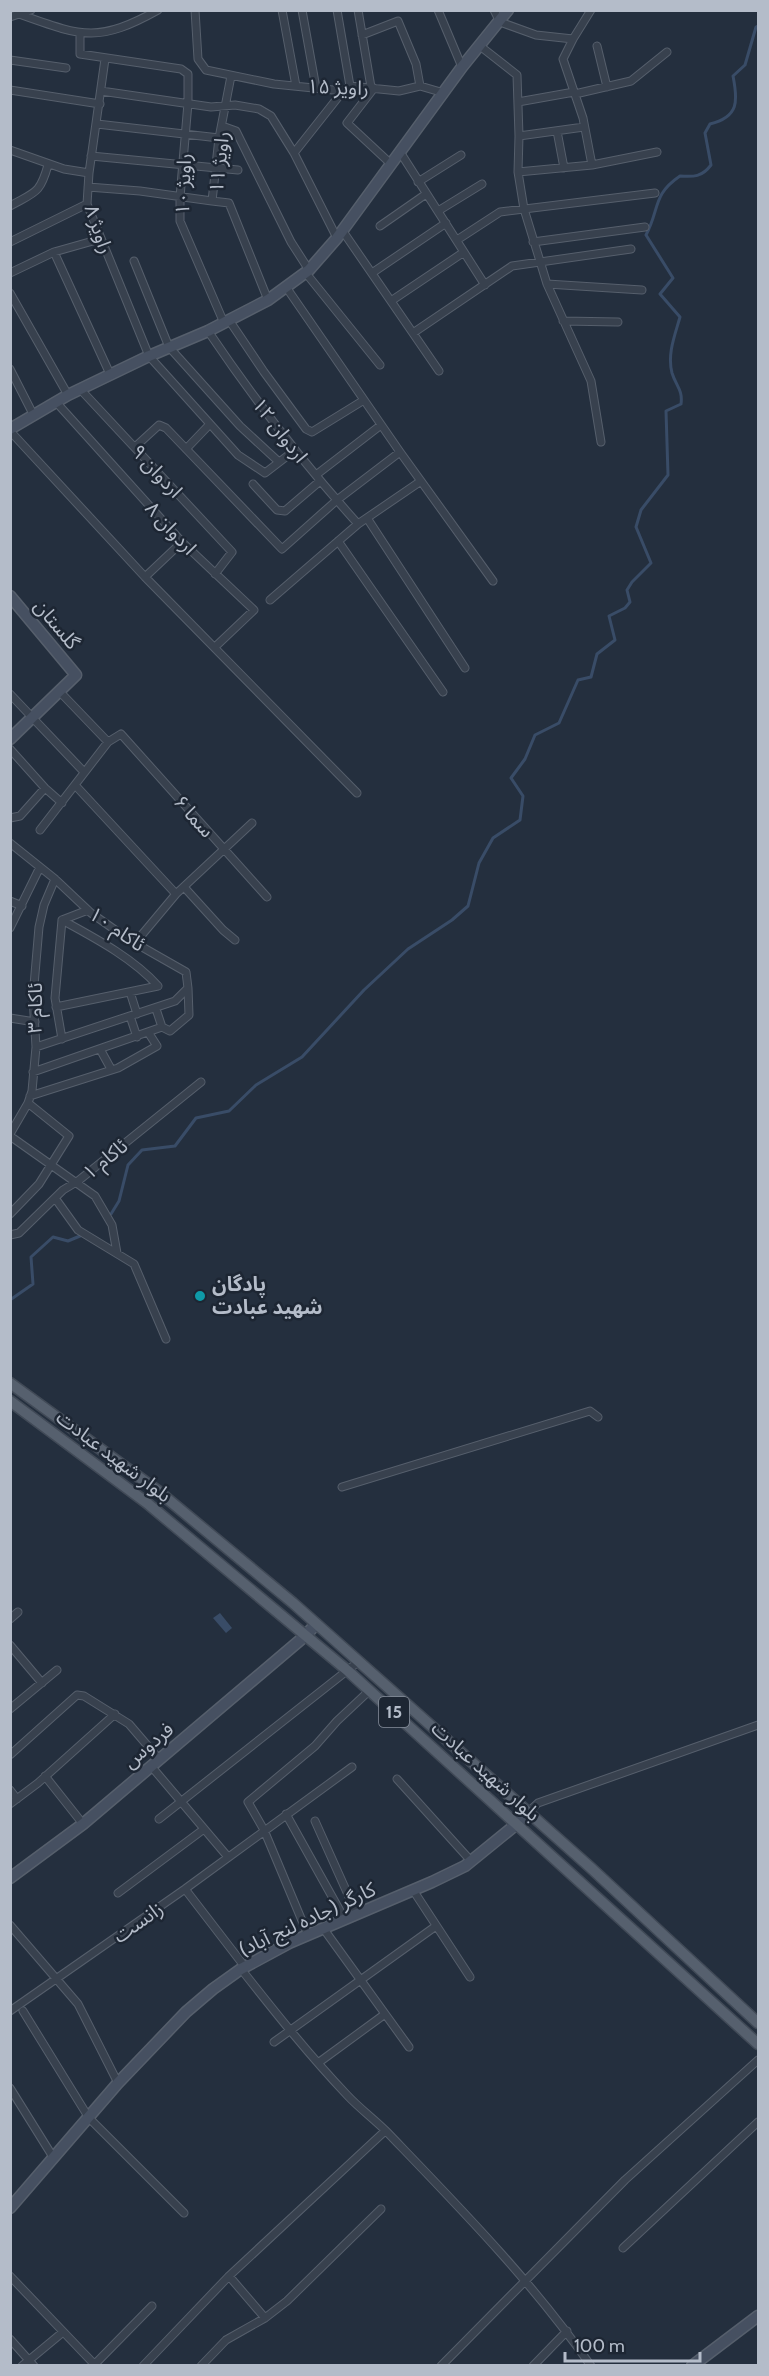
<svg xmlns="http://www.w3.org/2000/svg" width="769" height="2376" font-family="Cabin,'Noto Sans Arabic',sans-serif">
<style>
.water{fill:#394c67}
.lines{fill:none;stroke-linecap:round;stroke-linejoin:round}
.stream{stroke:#394c67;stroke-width:3}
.street-casing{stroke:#565f6c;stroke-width:9}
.secondary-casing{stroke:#565f6c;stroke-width:13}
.primary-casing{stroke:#414a57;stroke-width:13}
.street{stroke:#38414e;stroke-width:7}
.secondary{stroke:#465061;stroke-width:10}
.primary{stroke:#56606e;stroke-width:10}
.culture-dot{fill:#0f9aa8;stroke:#1d2633;stroke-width:2}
.labels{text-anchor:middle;stroke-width:5;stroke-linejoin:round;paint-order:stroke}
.shield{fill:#1d2633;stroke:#878f9c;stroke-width:1.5}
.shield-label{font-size:18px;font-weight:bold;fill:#b4bcc9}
.street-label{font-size:20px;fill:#b4bcc9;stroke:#1d2633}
.poi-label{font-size:20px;font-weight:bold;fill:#b4bcc9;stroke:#1d2633;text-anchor:start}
</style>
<rect width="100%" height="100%" fill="#242f3e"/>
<path class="water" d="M220 1613 232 1628 226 1633 213 1618Z"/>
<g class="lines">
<path class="stream" d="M111 1214 119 1201 128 1165 142 1150 175 1146 196 1118 229 1111 256 1085 302 1057 364 990 408 949 452 920 468 906 479 863 493 838 520 820 523 796 511 778 525 759 535 735 559 723 578 680 591 677 597 654 615 640 609 616 625 608 630 602 627 590 632 582 651 563 636 527 641 510 668 475 666 411 681 404C683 390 676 386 672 373 667 354 675 335 680 317L660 294 673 278 646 235C660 209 652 195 680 176 694 177 702 177 711 165L705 133 710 124C739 117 738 101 733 76L745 65 756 27 758 26
M10 1300 33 1284 31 1257 53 1237 68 1241 80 1236"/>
<defs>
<path id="street" d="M195 10 198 59 206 70 274 84 343 91 350 86 399 91 420 86 444 93
M282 10 296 86
M302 10 316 88
M337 10 350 86
M358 10 371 87
M438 10 462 67
M494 10 500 22 536 35 573 39
M591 10 573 39 563 59 583 118 592 165
M19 14C81 36 97 44 158 10
M10 17 31 10
M80 34V54L181 69 188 74V103L180 197V221L224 323
M362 35 398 21 416 64 420 86
M480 46 517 75 519 136 518 172 524 209 547 284 591 381 601 442
M597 46 607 87
M105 59 89 173 87 204 149 356 238 455 265 473 295 450
M10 60 66 68
M231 76 219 138 212 201 229 203 268 300
M374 88 347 123 391 164
M10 90 100 104
M101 91 211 107 235 105 259 109 271 116 294 153 337 238
M575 94 631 81 667 52
M518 102 574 92
M97 124 219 138
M222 126 236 131 291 242 309 270
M557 131 564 168
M519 136 584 127
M10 150 64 169 89 173
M400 152 485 285
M294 153 343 91
M91 156 238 170
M518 172 592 165 657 152
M418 182 461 155
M88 187 140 191 212 201
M10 206C35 192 40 194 48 165
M438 211 482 184
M380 226 426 194
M342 230 439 371
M457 240 500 212 655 193
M10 242 87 204
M533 242 645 227
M54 252 110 374
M134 261 169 347 240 426 279 462
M305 272 380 365
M10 273 54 252 100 239
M372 273 446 223
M547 284 642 290
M286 287 400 452 493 581
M10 293 68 395
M391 301 464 252
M229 320 264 372 306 429 312 432 364 400
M563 321 618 322
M208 331C254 399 303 463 358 524
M413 333 512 266 631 249
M10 369 34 416
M81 390 232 552 215 574
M56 402 182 542 254 610 215 647
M10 431 145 577 357 793
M135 447 159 425 166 428 282 549 337 500 400 452
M186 449 209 425
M316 475 381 425
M253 484 277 510 285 511 320 481
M367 518 465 668
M338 541 443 692
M145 577 182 542
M270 600 358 524 421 481
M60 692 108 742
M10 694 84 772
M10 749 45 788 62 803
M75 785 176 894
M10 818 20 816 45 788
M40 830 108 742 121 734 267 897
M10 843 55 879 91 913 128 939 186 972 188 988 175 1001 36 1047
M184 887 223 930 235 940
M10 901 22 906
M62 920C95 938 133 958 158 986
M10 928 40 867
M135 943 176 894 252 823
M130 992 137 1014
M56 1007 158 986
M130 1016 137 1037
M10 1018 35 1022
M162 1027 170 1031 189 1015 188 988
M62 1039 55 998 62 920 88 910
M100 1049 111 1069
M33 1072 162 1027 156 1009
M30 1096 118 1068 157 1046 148 1032
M10 1134 28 1103 32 1091 36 1047 33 997 39 927 44 905 55 879
M10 1136 95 1196 112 1225 117 1253
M55 1198 78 1230 134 1264 166 1339
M10 1214 39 1184 69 1136 28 1103
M10 1235 19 1233 63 1190 78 1181 201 1082
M342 1487 590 1411 598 1417
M10 1619 18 1612
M10 1645 42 1683
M10 1709 57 1670
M10 1755 77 1695 84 1696 129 1724 159 1759
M151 1766 228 1857
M45 1776 83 1824
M397 1779 471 1861
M10 1790 17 1799
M10 1804 38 1783 115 1714
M528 1812 538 1803 758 1725
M286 1814 344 1918
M159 1819 358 1662
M315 1821 354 1908
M185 1889 245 1967
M413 1890 470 1977
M118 1893 204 1829
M10 1925 78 2004 118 2083
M323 1928 409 2047
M308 1935 264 1830 248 1802 315 1746 337 1721 370 1690
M241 1969C275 2012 309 2055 347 2095 359 2108 374 2119 387 2132 458 2206 532 2281 591 2366
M10 2011 185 1889 352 1767
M23 2011 89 2118 184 2213
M274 2042 436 1926
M318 2063 385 2014
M10 2088 53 2157
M623 2248 758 2122
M10 2276 96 2366
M229 2276 265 2318
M10 2339 34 2366
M95 2364 152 2306
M22 2366 63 2332
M143 2366 229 2276 385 2131
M201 2366 226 2340 265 2318 287 2301 381 2209
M441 2366 625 2180 758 2060
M533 2366 567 2331"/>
<path id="secondary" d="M10 429 68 395 149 356 208 331 268 300 309 270 337 238 462 67 508 10
M10 596 76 675 10 739
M10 1878 83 1824 305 1636 316 1624
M10 2208 118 2083 186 2012 213 1989 241 1969 289 1943 432 1882 465 1866 518 1823 528 1812
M692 2366 758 2316"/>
<path id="primary" d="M10 1383 158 1491 293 1603 591 1868 758 2023
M10 1401 147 1503 348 1671 758 2044"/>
</defs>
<use href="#street" class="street-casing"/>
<use href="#secondary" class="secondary-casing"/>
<use href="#primary" class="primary-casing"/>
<use href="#street" class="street"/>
<use href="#secondary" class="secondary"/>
<use href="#primary" class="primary"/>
</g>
<circle class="culture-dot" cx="200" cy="1296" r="6"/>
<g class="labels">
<rect class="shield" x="379" y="1697" width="30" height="30" rx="4.5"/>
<g class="shield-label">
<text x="394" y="1718">15</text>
</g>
<g class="street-label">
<text transform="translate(338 87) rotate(2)" y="7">راویژ ۱۵</text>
<text transform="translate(219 162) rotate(-84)" y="7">راویژ ۱۱</text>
<text transform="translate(183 184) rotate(-88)" y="7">راویژ ۱۰</text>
<text transform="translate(99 229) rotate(71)" y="7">راویژ ۸</text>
<text transform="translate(280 430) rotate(52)" y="7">اردوان ۱۲</text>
<text transform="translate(157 471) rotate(47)" y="7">اردوان ۹</text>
<text transform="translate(171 528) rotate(47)" y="7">اردوان ۸</text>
<text transform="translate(57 624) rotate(50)" y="7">گلستان</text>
<text transform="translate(194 816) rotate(48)" y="7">سما ۶</text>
<text transform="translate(117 929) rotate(34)" y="7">ئاکام ۱۰</text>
<text transform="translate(35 1008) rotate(-90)" y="7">ئاکام ۳</text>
<text transform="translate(105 1159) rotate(-39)" y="7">ئاکام ۱</text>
<text transform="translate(114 1456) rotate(37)" y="7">بلوار شهید عبادت</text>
<text transform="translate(148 1745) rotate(-40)" y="7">فردوس</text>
<text transform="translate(486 1771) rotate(42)" y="7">بلوار شهید عبادت</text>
<text transform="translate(307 1919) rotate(-25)" y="7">کارگر (جاده لنج آباد)</text>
<text transform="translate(138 1922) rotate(-35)" y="7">زانست</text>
</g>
<g class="poi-label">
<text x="212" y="1291">پادگان<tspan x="212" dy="23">شهید عبادت</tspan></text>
</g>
</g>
<rect width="769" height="2376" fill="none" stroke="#b4bcc9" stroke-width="24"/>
<path d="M565 2352v9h135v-9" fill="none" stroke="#b4bcc9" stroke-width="3"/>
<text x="574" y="2352" font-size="18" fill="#b4bcc9" stroke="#1d2633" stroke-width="4.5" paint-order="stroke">100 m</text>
</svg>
